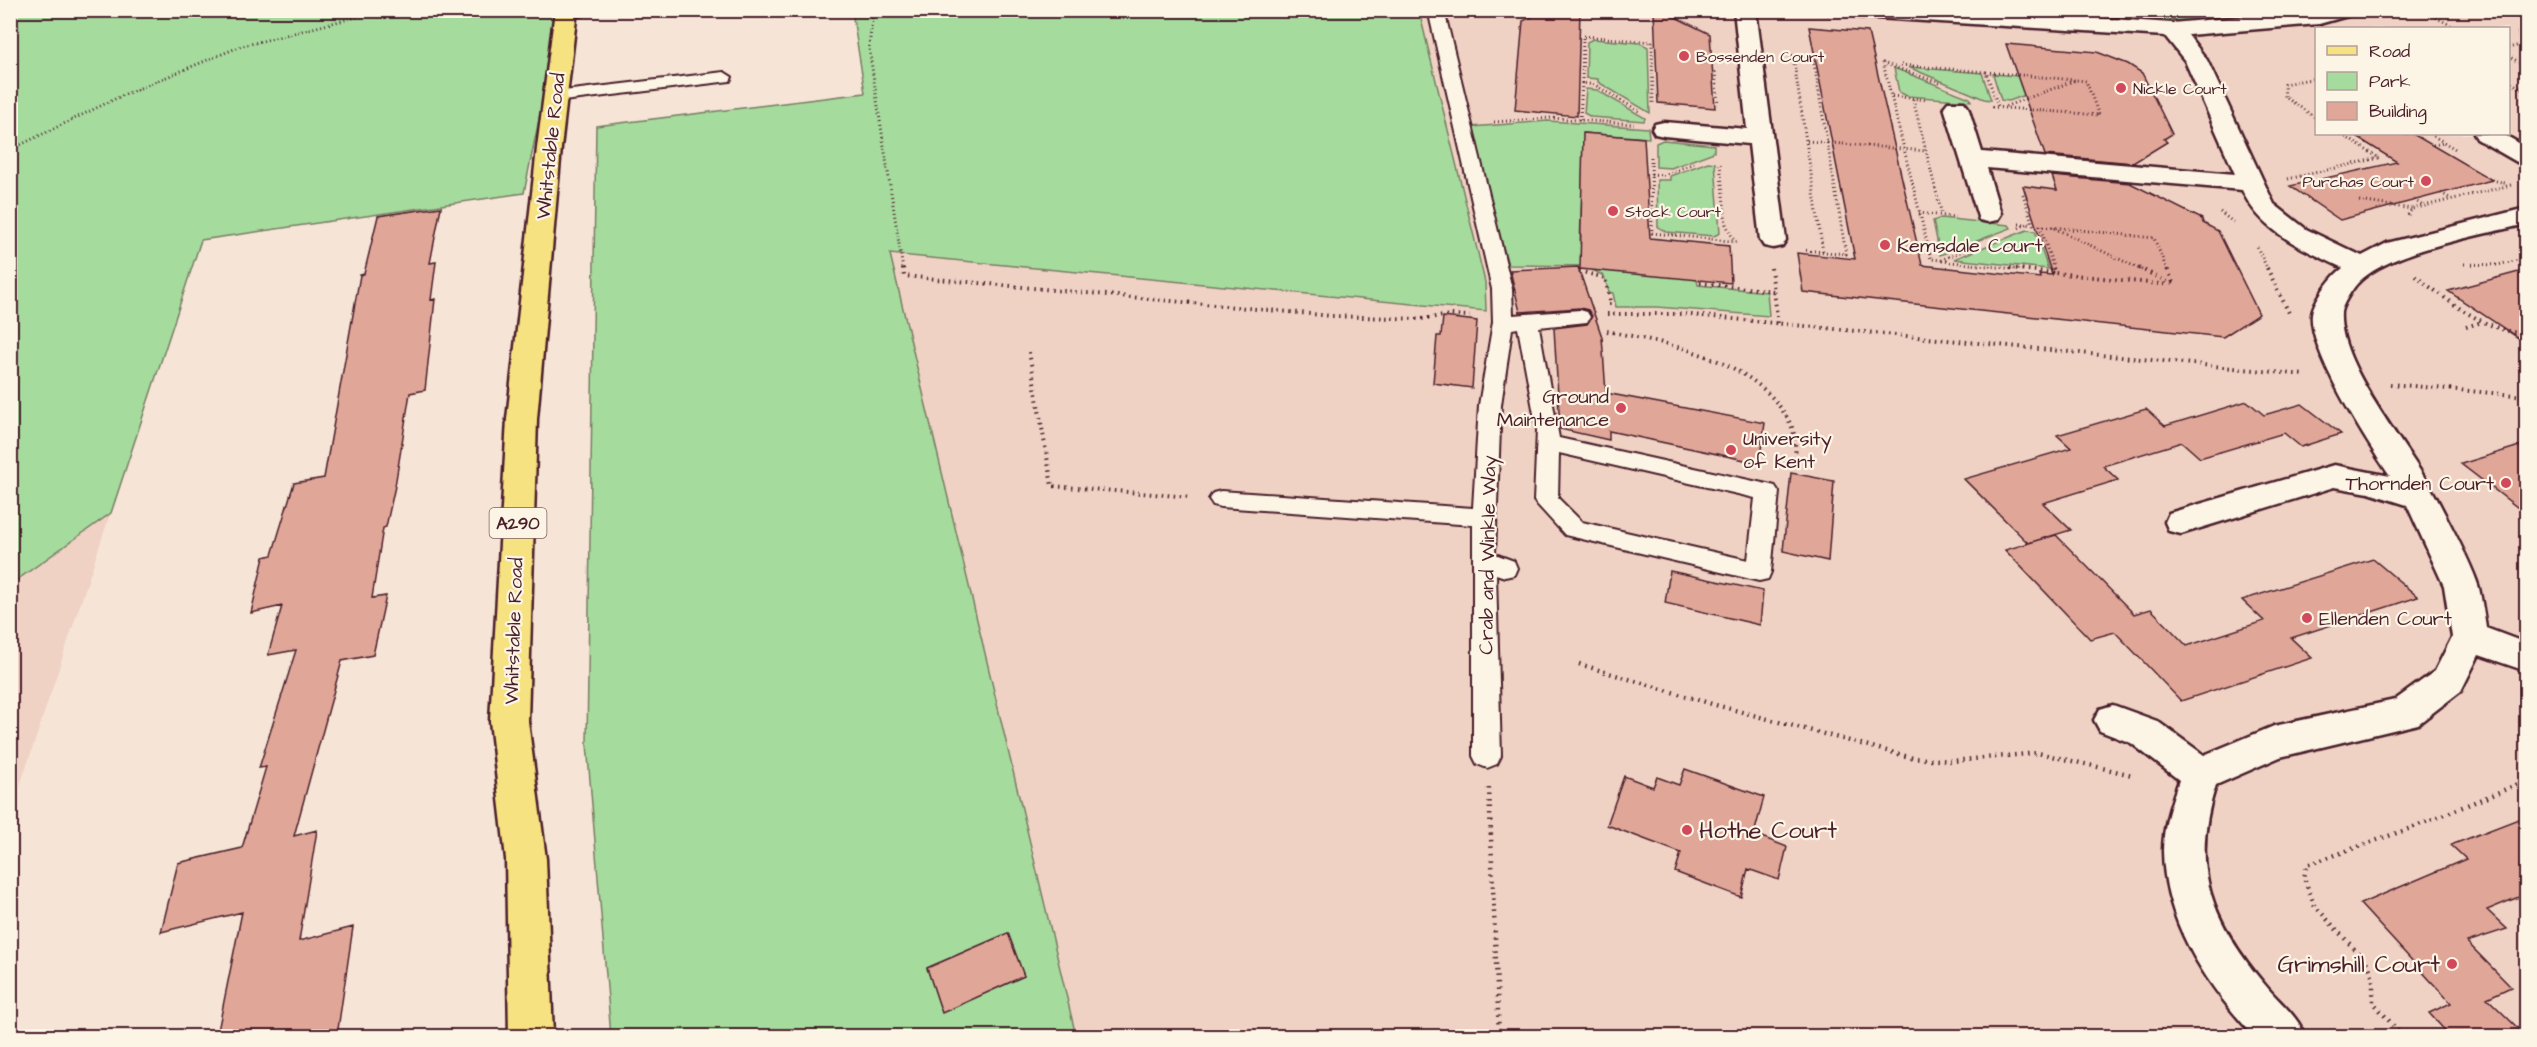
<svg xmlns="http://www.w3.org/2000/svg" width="2537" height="1047" font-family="'Architects Daughter',sans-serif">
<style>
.built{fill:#efd2c4;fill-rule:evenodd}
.green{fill:#a6db9e;stroke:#787d64;stroke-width:1.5;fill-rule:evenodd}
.building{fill:#e0a799;stroke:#4a1f2b;stroke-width:1.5}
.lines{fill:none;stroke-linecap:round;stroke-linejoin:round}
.lane-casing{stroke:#4a1f2b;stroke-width:4}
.street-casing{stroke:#4a1f2b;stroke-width:5}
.primary-casing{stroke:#4a1f2b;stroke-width:5}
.path-far2{stroke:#4a1f2b;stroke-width:3;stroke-dasharray:1 3;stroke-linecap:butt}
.path-far1{stroke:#4a1f2b;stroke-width:4;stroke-dasharray:1.5 4.5;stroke-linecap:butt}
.path{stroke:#4a1f2b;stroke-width:4.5;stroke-dasharray:1.5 5;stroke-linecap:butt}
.lane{fill:#fcf5e5;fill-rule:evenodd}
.street{fill:#fcf5e5;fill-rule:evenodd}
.primary{fill:#f7e281;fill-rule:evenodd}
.poi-dot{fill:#d1495b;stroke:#fcf5e5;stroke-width:2}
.labels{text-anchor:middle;stroke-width:4.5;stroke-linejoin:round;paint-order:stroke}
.far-poi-label{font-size:16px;fill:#4a1f2b;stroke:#fcf5e5;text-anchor:start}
.shield{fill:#fcf5e5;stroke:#7f5f63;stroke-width:1.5}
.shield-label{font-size:18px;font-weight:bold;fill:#4a1f2b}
.street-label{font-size:20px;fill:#4a1f2b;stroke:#fcf5e5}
.poi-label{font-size:20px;fill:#4a1f2b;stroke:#fcf5e5;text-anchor:start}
.near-poi-label{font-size:24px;fill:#4a1f2b;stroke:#fcf5e5;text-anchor:start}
</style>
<rect width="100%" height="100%" fill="#f6e5d6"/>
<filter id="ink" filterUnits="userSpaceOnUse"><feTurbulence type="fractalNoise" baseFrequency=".0167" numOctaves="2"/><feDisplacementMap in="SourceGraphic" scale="12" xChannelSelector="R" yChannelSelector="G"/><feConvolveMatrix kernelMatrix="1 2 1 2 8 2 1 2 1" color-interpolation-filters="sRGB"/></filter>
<g filter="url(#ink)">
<path class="built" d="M852 11H2526V1036H1076L889 253ZM2316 28H2508V134H2316Z
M11 216 201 240 11 813Z"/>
<path class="green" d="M11 11H561L524 193 201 240 111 513 11 584Z
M852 11H1419L1485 282 1486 311 890 254 1076 1036H611L587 744 596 126 865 93ZM1008 933 1024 976 942 1012 927 968Z
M1977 11H2284C2183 31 2079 18 1977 11Z
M1593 39 1640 43 1648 47 1650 113 1598 82V79L1586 78 1587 42Z
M1908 67 1982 73 1991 100 1984 99Z
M1894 68 1970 98 1971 101 1907 96 1899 92Z
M1993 74 2067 80 2009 101 2001 100Z
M1586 89 1597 90 1645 118 1644 121 1591 117 1584 113Z
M1548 121 1648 128 1649 138 1584 133 1580 243 1593 252 1697 280 1698 285 1767 292 1769 316 1657 307H1616L1613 293 1609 292 1604 276 1585 266 1508 265 1471 127Z
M1663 140 1714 145V152L1671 168 1656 167V143Z
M1708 162 1715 163 1720 233 1714 236 1666 232 1658 227 1657 180H1670V176Z
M1941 218 2009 225 2011 228 1940 255 1933 221Z
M2027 230 2035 231 2048 269 1954 259Z"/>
<path class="building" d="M1535 10H1580L1577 116 1515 110 1523 21 1534 16Z
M1654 10H1661L1710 34 1715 108 1658 103Z
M1809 27 1868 32 1922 265 2040 278 2039 274 2052 275 2023 186 2057 190 2052 176 2130 183 2202 219 2203 223 2218 231 2259 314 2223 337 1803 292 1797 253 1855 259Z
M2006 44 2097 52 2128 64 2142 73 2172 134 2164 139 2167 142 2133 163 2045 155Z
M1583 133 1644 138 1650 238 1729 246 1731 283 1580 269Z
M2352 134H2413L2492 180 2340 220 2290 186 2397 162Z
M441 207 430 263 436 262 431 300 435 299 425 390 410 393 395 486 386 527 383 528 372 598 386 596 373 655 342 661 294 836 317 830 299 941 353 927 337 1036H217L242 912 161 932 178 863 242 848 266 767 259 768 296 650 268 655 282 606 251 613 264 557 272 555 294 483 324 478 360 275 364 274 378 216Z
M1578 267 1602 337 1606 393 1765 423 1759 463 1609 431V440L1560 429 1554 328 1587 324 1592 316 1588 310 1580 308 1520 312 1510 270Z
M2526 270V343L2448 291Z
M1443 317 1477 321 1472 388 1433 383 1437 336H1441Z
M2247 401 2264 415 2302 404 2341 434 2301 447 2284 433 2200 458 2182 442 2103 466 2118 480 2043 503 2071 530 2028 543 1964 479 2071 448 2057 435 2146 409 2165 426Z
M2526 444V514L2461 464Z
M1791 473 1834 481 1828 561 1783 551Z
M2056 535 2134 614 2151 609 2187 646 2264 621 2242 600 2373 559 2418 597 2291 638 2312 658 2181 701 2115 632 2090 639 2005 550Z
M1670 571 1763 591 1760 625 1665 603Z
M1685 769 1764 797 1754 834 1787 847 1779 880 1748 869 1741 897 1675 872 1681 853 1607 825 1624 776 1653 787 1657 777 1679 785Z
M2526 816V894L2487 910 2507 929 2467 942 2511 987 2487 998 2526 1036H2450L2429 1013 2451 1003 2360 904 2466 859 2451 845Z
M1008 933 1024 976 942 1013 927 968Z"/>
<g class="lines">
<defs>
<path id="lane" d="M559 10H592C585 17 569 18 560 15Z
M1428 10H1444L1512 289 1513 315 1580 310 1587 312 1590 317 1587 322 1539 327 1559 438 1767 484 1775 486 1779 492 1771 572 1768 579 1759 581 1565 535 1534 501 1537 430 1518 328 1512 329 1501 405 1495 554 1514 561 1517 568 1514 575 1505 577 1496 574 1501 756 1497 764 1487 768 1477 764 1473 756V525L1221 507 1213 505 1209 499 1213 493 1221 491 1473 508 1479 405 1493 322 1492 289ZM1559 453 1755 498 1748 560 1582 522 1558 498Z
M724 72 732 77 730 81 555 102 546 97 555 92Z"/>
<path id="street" d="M1734 10H1756L1786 240 1782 246 1773 248 1764 246 1760 240 1749 144 1664 136 1655 134 1652 129 1655 124 1664 122 1747 129Z
M1849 10H1970L2172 23 2318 10H2354L2351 15 2319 24 2188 35 2207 60 2274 204 2306 229 2362 256 2387 243 2526 208V224C2483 235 2385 251 2356 285 2351 291 2342 305 2341 312 2337 366 2412 450 2436 497 2448 520 2472 564 2479 588 2482 601 2484 615 2486 628L2526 643V671L2479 655 2461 691 2418 724 2280 757 2216 785C2189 868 2212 922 2266 986 2280 1003 2298 1016 2305 1036H2254C2207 986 2164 922 2163 851 2163 826 2171 803 2179 780L2131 743 2100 731 2094 720 2100 709 2113 705 2157 721 2204 755 2274 726 2395 700 2435 671 2452 637 2444 586 2407 505 2369 493 2334 487 2181 534 2169 531 2165 522 2169 513 2334 465 2390 476C2370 447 2302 342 2313 309 2318 295 2332 276 2343 268 2303 249 2261 232 2242 190L1987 168 2001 214 1997 220 1988 222 1979 220 1944 107 1948 102H1964L1968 107 1982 152 2235 174 2185 61 2165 36 1860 17 1852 15Z
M2474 134H2503L2526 147V164L2517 162 2477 139Z"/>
<path id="primary" d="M555 10H577L561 148 537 419 528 721 546 859 553 1036H509L506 859 490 721 507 419 537 148Z"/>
</defs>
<use href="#lane" class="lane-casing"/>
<use href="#street" class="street-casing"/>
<use href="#primary" class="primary-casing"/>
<path class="path-far2" d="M873 10 869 48 903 270
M1780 10 1830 15
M2422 10 2456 28
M2375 13 2385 10
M2526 31 2517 34 2526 45
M2508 48 2525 44
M1784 55 1813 57 1846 254 1803 250
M1793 56 1823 252
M2508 56 2526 66
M1901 65 1986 72 1998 106
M1715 72 1718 104
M1986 72 2075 80
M2316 78 2284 84 2285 97 2316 118
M2508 81 2526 91
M1582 83 1583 36 1652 42 1653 104
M1940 83 1883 63 1931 259 1941 260 1979 244
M1892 96 1927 100
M1913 99 1942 215
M1992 107 2099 115 2086 81 2076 80 2004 107
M1580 120 1582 83 1595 85 1639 111
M1494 122 1551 118 1634 124
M2430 134 2457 150
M1807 141 1926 151
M2433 145 2444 143
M10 150 123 95 239 47 383 10
M1651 157 1652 233 1739 242
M1720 164 1726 224 1734 241
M1651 174 1664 175 1695 163
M2288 179 2379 158 2341 134
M2492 180 2505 183
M2441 193 2451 199
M2023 194 2033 225 2027 224
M2414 200 2423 206
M2359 201 2412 209
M2220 212 2233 222
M1919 213 1955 217
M2408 215 2412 209 2511 185
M2019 224H2027L2019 228
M2052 227 2040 226 2054 270
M2257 247 2268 270
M1942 261 2024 270
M2464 264 2498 265 2526 258
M2142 270 2052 227 2154 238 2167 270"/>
<path class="path-far1" d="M903 268 904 276 1332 316 1421 319 1451 315 1470 316
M1771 268 1778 324
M2010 268 2055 273
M2053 268 2055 273 2169 285
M2139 268 2174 285 2167 268
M2267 268 2289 313
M1579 271 1605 278 1611 304H1608
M2415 276C2450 301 2482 330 2526 334
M1700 283 1774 291
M1607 314H1682L2305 375
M2466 327 2482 322
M1607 331C1671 344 1759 359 1791 425 1796 436 1795 450 1796 462
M1029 352 1052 486 1191 497
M2390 384 2526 396"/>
<path class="path" d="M1579 664 1712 704 1913 758 1952 761 2038 753 2132 775
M1489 788 1499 1036
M2402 1036 2373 1002V978L2368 964 2314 905 2304 878 2307 865 2411 828 2526 781"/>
<use href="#lane" class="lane"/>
<use href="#street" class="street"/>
<use href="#primary" class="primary"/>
</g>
</g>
<g class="poi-dot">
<circle cx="1684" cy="56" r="6"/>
<circle cx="2121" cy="88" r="6"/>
<circle cx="2426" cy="181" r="6"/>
<circle cx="1613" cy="211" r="6"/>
<circle cx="1885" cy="245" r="6"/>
<circle cx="1621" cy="408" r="6"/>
<circle cx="1731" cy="450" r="6"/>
<circle cx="2506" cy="483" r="6"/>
<circle cx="2307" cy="618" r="6"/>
<circle cx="1687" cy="830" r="6"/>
<circle cx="2452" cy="964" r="6"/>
</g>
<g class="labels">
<g class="far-poi-label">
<text x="1696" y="62">Bossenden Court</text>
<text x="2133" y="94">Nickle Court</text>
<text x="2414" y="187" text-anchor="end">Purchas Court</text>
<text x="1625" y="217">Stock Court</text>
</g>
<rect class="shield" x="489.5" y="508" width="57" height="30" rx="4.5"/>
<g class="shield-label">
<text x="518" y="529">A290</text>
</g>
<g class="street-label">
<text transform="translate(550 146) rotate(-84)" y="7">Whitstable Road</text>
<text transform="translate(1487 555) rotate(-89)" y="7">Crab and Winkle Way</text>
<text transform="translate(513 631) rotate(-88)" y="7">Whitstable Road</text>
</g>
<g class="poi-label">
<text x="1897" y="252">Kemsdale Court</text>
<text x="1609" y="403" text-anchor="end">Ground<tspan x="1609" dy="23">Maintenance</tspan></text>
<text x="1743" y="445">University<tspan x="1743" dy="23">of Kent</tspan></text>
<text x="2494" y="490" text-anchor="end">Thornden Court</text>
<text x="2319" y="625">Ellenden Court</text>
</g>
<g class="near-poi-label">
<text x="1699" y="838">Hothe Court</text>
<text x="2440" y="972" text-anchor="end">Grimshill Court</text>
</g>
</g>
<rect width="2537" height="1047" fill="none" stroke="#fcf5e5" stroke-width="36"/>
<rect x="18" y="18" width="2501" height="1011" fill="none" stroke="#4a1f2b" stroke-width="2" filter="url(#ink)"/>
<rect x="2315" y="27" width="195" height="108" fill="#fcf5e5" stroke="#b59f9b" stroke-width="1.5"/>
<rect x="2327" y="46" width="30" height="9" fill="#f7e281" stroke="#b59f9b" stroke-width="1.5"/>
<text x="2369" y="57" font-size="18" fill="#4a1f2b">Road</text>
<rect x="2327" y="72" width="30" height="18" fill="#a6db9e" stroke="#b59f9b" stroke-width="1.5"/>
<text x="2369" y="87" font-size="18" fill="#4a1f2b">Park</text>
<rect x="2327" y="102" width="30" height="18" fill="#e0a799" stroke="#b59f9b" stroke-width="1.5"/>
<text x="2369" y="117" font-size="18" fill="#4a1f2b">Building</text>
</svg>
